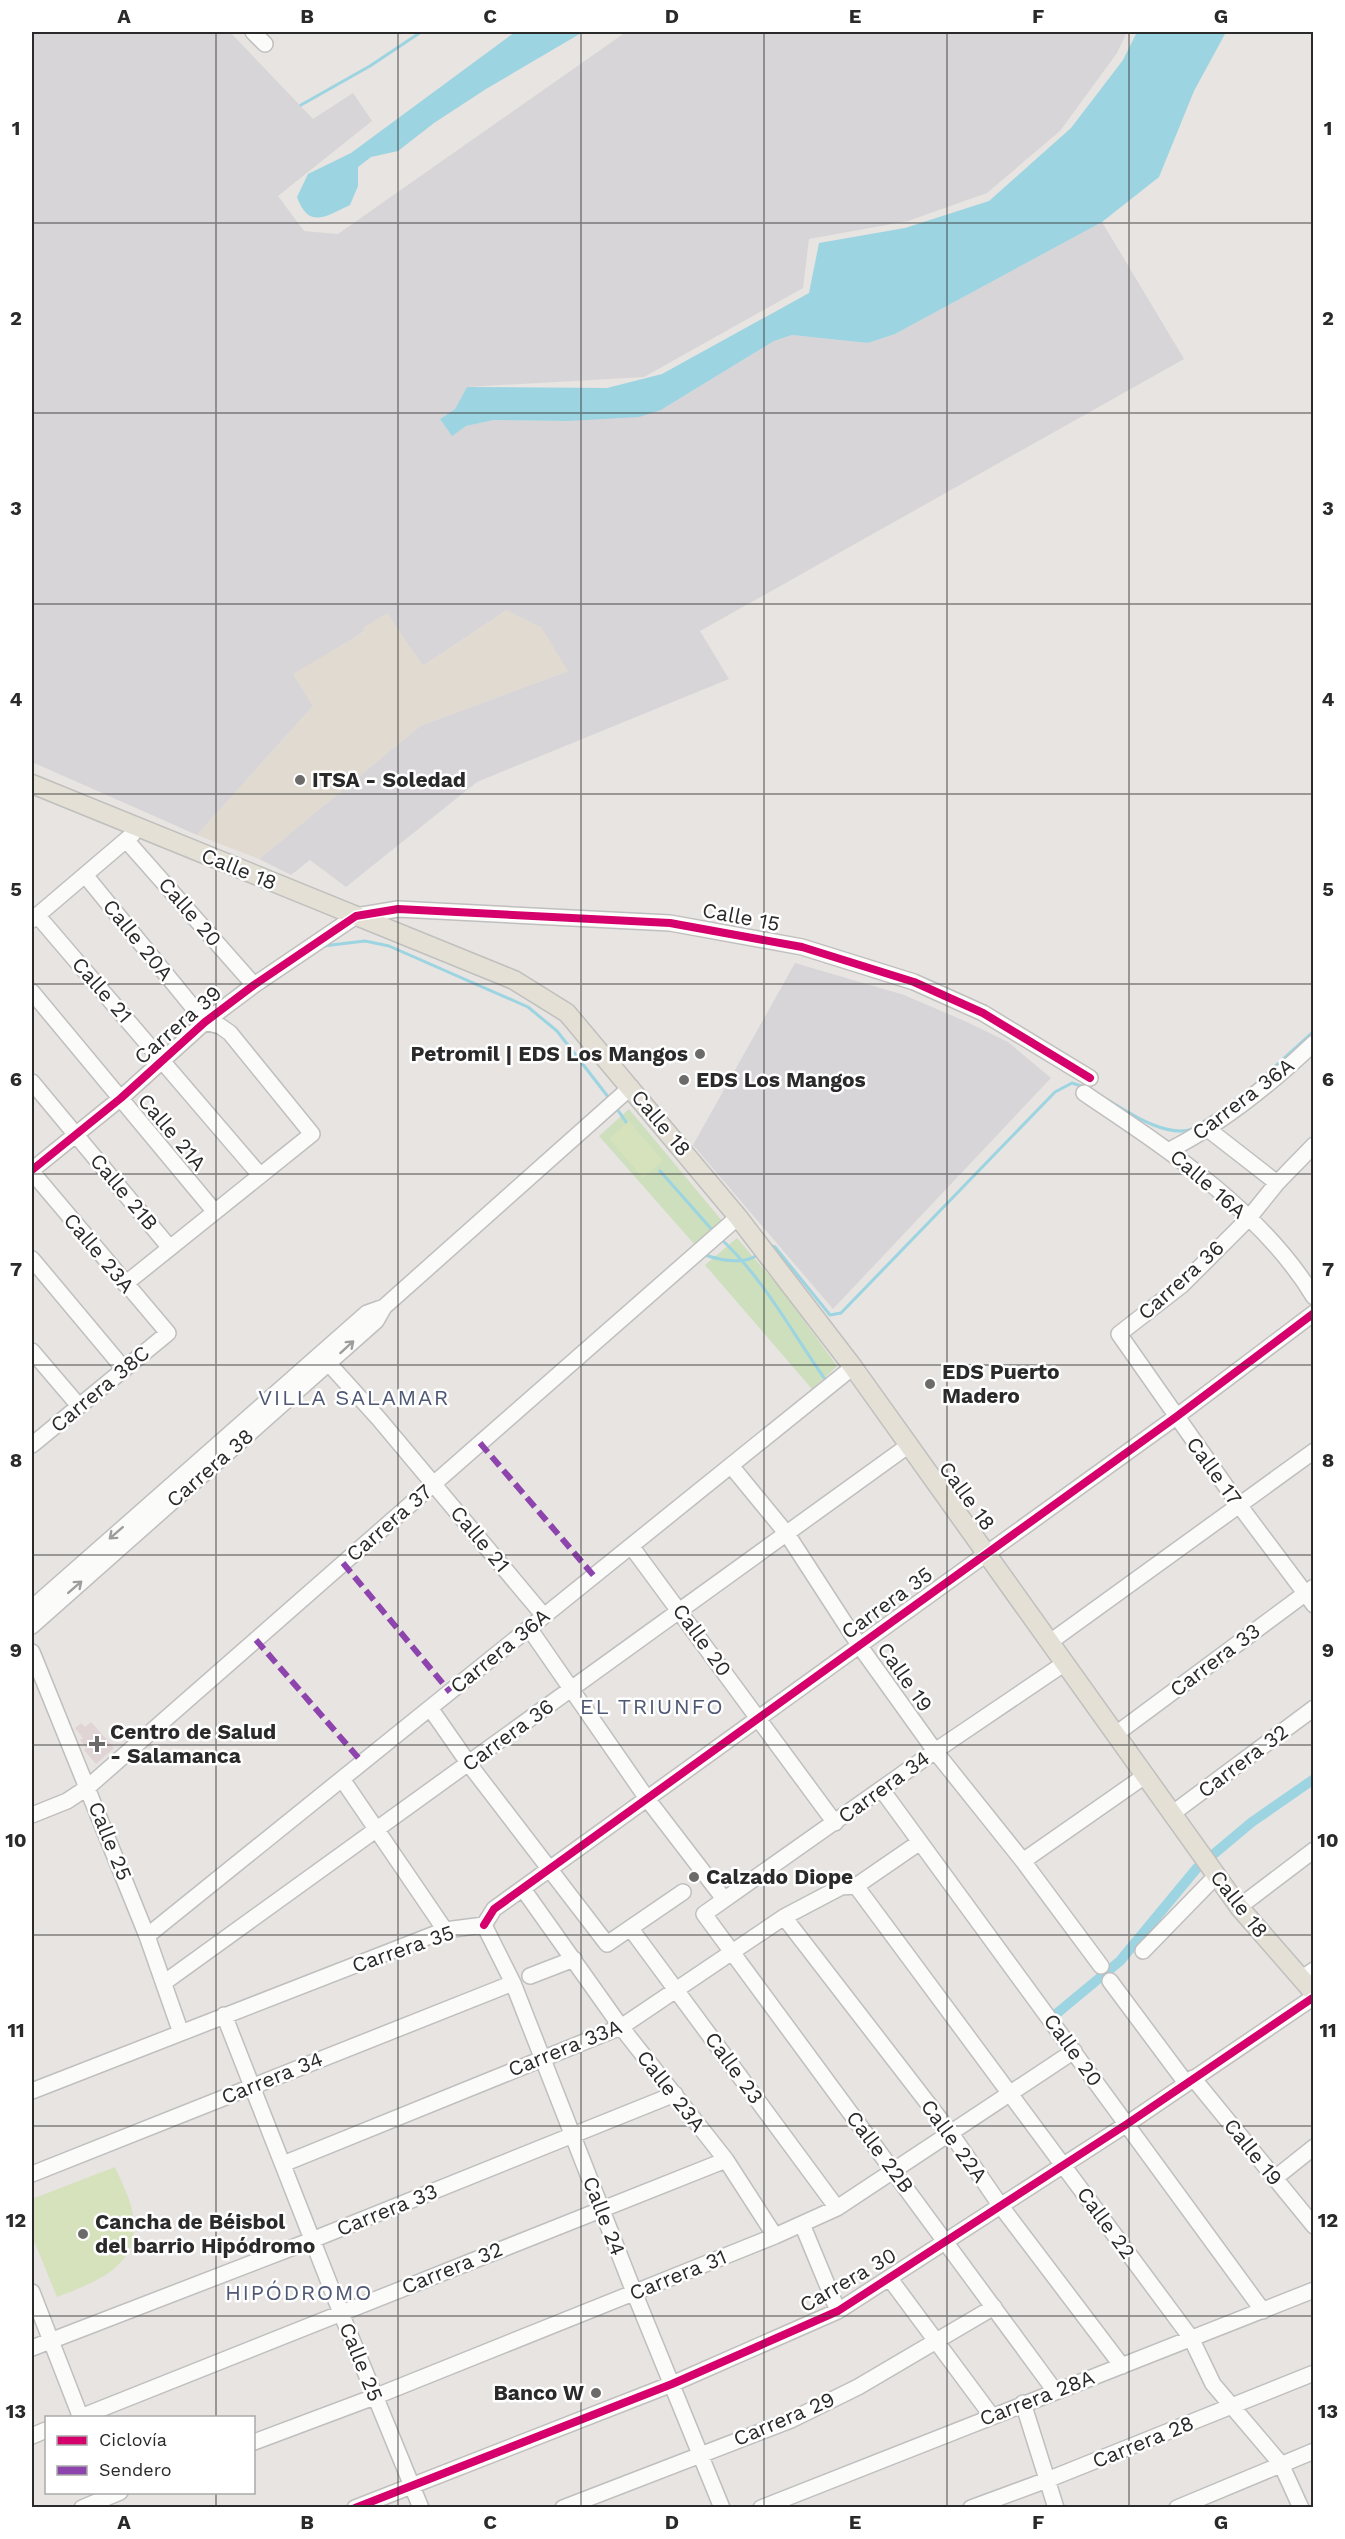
<svg xmlns="http://www.w3.org/2000/svg" width="1345" height="2539" font-family="'Work Sans',sans-serif">
<style>
.industrial{fill:#d8d5d8}
.education{fill:#e1dad0}
.medical{fill:#e0d5d4}
.green{fill:#cddfbd}
.pitch{fill:#d6e2bc}
.water{fill:#9cd4e1}
.lines{fill:none;stroke-linecap:round;stroke-linejoin:round}
.stream{stroke:#9cd4e1;stroke-width:3}
.canal{stroke:#9cd4e1;stroke-width:10}
.minor-casing{stroke:#c0bfbf;stroke-width:18}
.major-casing{stroke:#bfbfbe;stroke-width:21}
.minor{stroke:#fbfbfa;stroke-width:15}
.major{stroke:#e4e0d5;stroke-width:18}
.quiet{stroke:#8e44ad;stroke-width:6;stroke-dasharray:12 6;stroke-linecap:butt}
.cycleway-casing{stroke:#fff;stroke-width:11}
.cycleway{stroke:#d6006c;stroke-width:8}
.oneway{stroke:#9d9d9c}
.grid{fill:none;stroke:#2a2a2a;stroke-width:1.5;stroke-opacity:0.55}
.poi-dot{fill:#6c6b6a;stroke:#fff;stroke-width:2}
.labels{text-anchor:middle;stroke-width:5;stroke-linejoin:round;paint-order:stroke}
.poi-label{font-size:21px;font-weight:bold;fill:#2a2a2a;stroke:#fff;text-anchor:start}
.street-label{font-size:21px;fill:#2a2a2a;stroke:#fff}
.neighbourhood-label{font-size:22px;letter-spacing:1.5px;fill:#4f5975;stroke:#fff}
.neatline{fill:none;stroke:#2a2a2a;stroke-width:2}
.grid-label{font-size:20px;text-anchor:middle;font-weight:bold;fill:#2a2a2a}
</style>
<rect width="100%" height="100%" fill="#e7e4e1"/>
<path class="industrial" d="M32 32H230L313 119 353 93 372 121 278 196 304 231 338 234 626 32H1127L1117 53 1060 131 987 193 908 221 809 239 803 288 644 377 467 387 455 409 440 419 452 435 466 426 494 420 568 421 661 410 774 341 792 335 868 343 895 334 1102 222 1184 359 700 631 729 679 477 782 346 887 310 860 291 875 259 859 420 726 568 671 507 610 423 666 387 614 363 628 365 631 294 675 313 706 197 835 32 762Z
M795 963 904 995 967 1022 1008 1042 1051 1078 833 1309 693 1145Z"/>
<path class="education" d="M507 610 541 627 568 671 420 726 259 859 197 835 313 706 293 674 364 632 363 628 387 613 423 666Z"/>
<path class="medical" d="M91 1722 114 1748 96 1764 84 1750 87 1748 80 1740 83 1738 75 1728 81 1723 85 1727Z"/>
<path class="green" d="M629 1109 723 1222 695 1245 599 1136Z
M737 1238 780 1288 837 1366 812 1389 705 1265Z"/>
<path class="pitch" d="M629 1121 663 1161 643 1178 609 1139Z
M115 2167C121 2181 129 2196 132 2210 144 2266 98 2281 57 2297L32 2236V2199Z"/>
<path class="water" d="M515 32H583L486 89 434 123 398 151 371 157 358 167V186L350 205C326 216 309 230 297 197L308 174 351 153Z
M1137 32H1226L1194 91 1159 177 1102 222 895 334 868 343 792 335 774 341 661 410 639 417 568 421 494 420 466 426 452 436 440 419 455 409 467 387 607 388 662 374 809 293 819 243 905 228 989 201 1071 128 1123 60Z"/>
<g class="lines">
<path class="stream" d="M301 105 370 66 421 32
M323 946 365 941 389 946 528 1007 557 1031 609 1098
M1249 1090 1314 1031
M1108 1100C1131 1114 1166 1138 1193 1129
M615 1106 626 1122
M660 1171 714 1232
M721 1239C765 1280 792 1333 827 1382
M768 1245 775 1247 830 1315 841 1313 1055 1092 1072 1083 1084 1087
M702 1254C719 1260 743 1266 759 1254"/>
<path class="canal" d="M1050 2019 1120 1961 1197 1868 1252 1822 1314 1779"/>
<defs>
<path id="minor" d="M253 32 265 44
M126 840 254 985
M85 875 205 1022 220 1026 230 1033 312 1134 125 1284
M37 915 259 1174
M32 920 133 834
M32 992 215 1212
M32 1082 170 1248
M1084 1093C1166 1148 1261 1210 1314 1297
M1209 1130 1277 1183
M1314 1145 1277 1183 1248 1219 1182 1285 1119 1334 1239 1505 1314 1605
M1170 1150C1224 1122 1270 1085 1314 1043
M32 1170 121 1098 205 1022 254 985 356 916 398 909 670 923 802 947 914 982 983 1013 1090 1078
M32 1172 168 1333 32 1445
M32 1259 124 1369
M32 1351 79 1406
M322 1356 379 1419 544 1616
M728 1468 732 1467 787 1534 859 1645 935 1751 1023 1861 1101 1966
M631 1546 835 1823
M32 1608 367 1313 384 1307
M32 1626 376 1321 384 1307 631 1087
M529 1628 648 1800 724 1899
M1050 1642 1314 1451
M32 1652 147 1936 181 2033
M430 1708 469 1764 607 1944 683 1892
M1116 1734 1314 1587
M342 1779 445 1930
M882 1790 1263 2311
M1173 1813 1314 1708
M32 1815 67 1801 88 1787 738 1217
M1023 1861 1146 1775
M856 1886 1191 2338 1213 2384 1281 2464 1301 2508
M523 1889 621 2027 726 2160 775 2236
M1239 1907 1314 1850
M784 1917 950 2132 1000 2205 1122 2366
M484 1925 494 1909 1176 1417 1314 1313
M484 1925 513 1983 634 2292 722 2508
M631 1929 837 2208
M147 1936 853 1367
M1143 1951 1216 1876
M530 1976 574 1959
M1301 1979 1314 1970
M1110 1981 1186 2083
M165 1982 909 1445
M224 2015 341 2313 421 2508
M1193 2078 1314 2226
M32 2091 445 1930 484 1925
M283 2164 621 2027 784 1917 841 1887 856 1886 920 1842
M32 2174 513 1983
M1274 2179 1314 2147
M802 2224 838 2311
M890 2279 991 2415
M32 2292 81 2418
M32 2348 312 2240 675 2094
M1055 2391 704 1914 935 1751 1065 1663
M1023 2403 1056 2508
M78 2418 726 2160
M32 2436 46 2430
M254 2442 374 2397 775 2236 837 2208 1074 2051
M82 2508 120 2492
M355 2508 672 2384 838 2311 1127 2124 1314 1997
M563 2508 791 2420 858 2387 994 2307
M761 2508 1314 2290
M971 2508 1047 2480 1314 2373
M1177 2508 1314 2451"/>
<path id="major" d="M32 784 514 980 567 1013 738 1217 853 1367 1239 1907 1314 1993"/>
</defs>
<use href="#minor" class="minor-casing"/>
<use href="#major" class="major-casing"/>
<use href="#minor" class="minor"/>
<use href="#major" class="major"/>
<path class="quiet" d="M480 1443 594 1576
M343 1563 450 1692
M256 1640 362 1762"/>
<defs>
<path id="cycleway" d="M32 1170 121 1098 205 1022 254 985 356 916 398 909 670 923 802 947 914 982 983 1013 1090 1078
M484 1925 494 1909 1176 1417 1314 1313
M355 2508 672 2384 838 2311 1127 2124 1314 1997"/>
</defs>
<use href="#cycleway" class="cycleway-casing"/>
<use href="#cycleway" class="cycleway"/>
</g>
<defs><path id="oneway-shaft" d="M-6 0H5M1.5-3L5.5 0L1.5 3" fill="none" stroke-width="1.6" stroke-linecap="round" stroke-linejoin="round" transform="scale(1.5)"/></defs>
<g class="oneway">
<use href="#oneway-shaft" transform="translate(347 1347) rotate(-42)"/>
<use href="#oneway-shaft" transform="translate(116 1533) rotate(139)"/>
<use href="#oneway-shaft" transform="translate(75 1587) rotate(-41)"/>
</g>
<path class="grid" d="M216 32V2418M398 32V2508M581 32V2508M764 32V2508M947 32V2508M1129 32V2508M32 223H1314M32 413H1314M32 604H1314M32 794H1314M32 984H1314M32 1174H1314M32 1365H1314M32 1555H1314M32 1745H1314M32 1935H1314M32 2126H1314M32 2316H1314M216 2492V2508"/>
<g class="poi-dot">
<circle cx="300" cy="780" r="6"/>
<circle cx="700" cy="1054" r="6"/>
<circle cx="684" cy="1080" r="6"/>
<circle cx="930" cy="1384" r="6"/>
<path d="M94 1735h6v6h6v6h-6v6h-6v-6h-6v-6h6z"/>
<circle cx="694" cy="1877" r="6"/>
<circle cx="83" cy="2234" r="6"/>
<circle cx="596" cy="2393" r="6"/>
</g>
<g class="labels">
<g class="poi-label">
<text x="312" y="787">ITSA - Soledad</text>
<text x="688" y="1061" text-anchor="end">Petromil | EDS Los Mangos</text>
<text x="696" y="1087">EDS Los Mangos</text>
<text x="942" y="1379">EDS Puerto<tspan x="942" dy="24">Madero</tspan></text>
<text x="110" y="1739">Centro de Salud<tspan x="110" dy="24">- Salamanca</tspan></text>
<text x="706" y="1884">Calzado Diope</text>
<text x="95" y="2229">Cancha de Béisbol<tspan x="95" dy="24">del barrio Hipódromo</tspan></text>
<text x="584" y="2400" text-anchor="end">Banco W</text>
</g>
<g class="street-label">
<text transform="translate(239 869) rotate(22)" y="7">Calle 18</text>
<text transform="translate(190 912) rotate(49)" y="7">Calle 20</text>
<text transform="translate(741 917) rotate(11)" y="7">Calle 15</text>
<text transform="translate(138 940) rotate(51)" y="7">Calle 20A</text>
<text transform="translate(102 990) rotate(49)" y="7">Calle 21</text>
<text transform="translate(178 1025) rotate(-41)" y="7">Carrera 39</text>
<text transform="translate(1243 1099) rotate(-37)" y="7">Carrera 36A</text>
<text transform="translate(661 1123) rotate(50)" y="7">Calle 18</text>
<text transform="translate(172 1132) rotate(50)" y="7">Calle 21A</text>
<text transform="translate(1208 1184) rotate(41)" y="7">Calle 16A</text>
<text transform="translate(124 1192) rotate(50)" y="7">Calle 21B</text>
<text transform="translate(99 1253) rotate(50)" y="7">Calle 23A</text>
<text transform="translate(1181 1280) rotate(-42)" y="7">Carrera 36</text>
<text transform="translate(100 1389) rotate(-40)" y="7">Carrera 38C</text>
<text transform="translate(210 1468) rotate(-41)" y="7">Carrera 38</text>
<text transform="translate(1214 1471) rotate(54)" y="7">Calle 17</text>
<text transform="translate(967 1496) rotate(54)" y="7">Calle 18</text>
<text transform="translate(389 1523) rotate(-41)" y="7">Carrera 37</text>
<text transform="translate(480 1539) rotate(50)" y="7">Calle 21</text>
<text transform="translate(887 1603) rotate(-36)" y="7">Carrera 35</text>
<text transform="translate(702 1640) rotate(54)" y="7">Calle 20</text>
<text transform="translate(500 1651) rotate(-39)" y="7">Carrera 36A</text>
<text transform="translate(1215 1660) rotate(-37)" y="7">Carrera 33</text>
<text transform="translate(905 1677) rotate(55)" y="7">Calle 19</text>
<text transform="translate(508 1735) rotate(-36)" y="7">Carrera 36</text>
<text transform="translate(1243 1761) rotate(-37)" y="7">Carrera 32</text>
<text transform="translate(884 1787) rotate(-36)" y="7">Carrera 34</text>
<text transform="translate(110 1841) rotate(68)" y="7">Calle 25</text>
<text transform="translate(1239 1904) rotate(52)" y="7">Calle 18</text>
<text transform="translate(403 1949) rotate(-19)" y="7">Carrera 35</text>
<text transform="translate(565 2048) rotate(-22)" y="7">Carrera 33A</text>
<text transform="translate(1073 2050) rotate(54)" y="7">Calle 20</text>
<text transform="translate(734 2068) rotate(54)" y="7">Calle 23</text>
<text transform="translate(272 2078) rotate(-22)" y="7">Carrera 34</text>
<text transform="translate(671 2091) rotate(52)" y="7">Calle 23A</text>
<text transform="translate(954 2141) rotate(54)" y="7">Calle 22A</text>
<text transform="translate(880 2152) rotate(53)" y="7">Calle 22B</text>
<text transform="translate(1253 2152) rotate(51)" y="7">Calle 19</text>
<text transform="translate(387 2210) rotate(-22)" y="7">Carrera 33</text>
<text transform="translate(604 2216) rotate(69)" y="7">Calle 24</text>
<text transform="translate(1106 2223) rotate(54)" y="7">Calle 22</text>
<text transform="translate(452 2268) rotate(-22)" y="7">Carrera 32</text>
<text transform="translate(678 2275) rotate(-22)" y="7">Carrera 31</text>
<text transform="translate(848 2280) rotate(-30)" y="7">Carrera 30</text>
<text transform="translate(361 2362) rotate(68)" y="7">Calle 25</text>
<text transform="translate(1037 2398) rotate(-21)" y="7">Carrera 28A</text>
<text transform="translate(784 2419) rotate(-23)" y="7">Carrera 29</text>
<text transform="translate(1143 2442) rotate(-22)" y="7">Carrera 28</text>
</g>
<g class="neighbourhood-label">
<text x="354" y="1405">VILLA SALAMAR</text>
<text x="652" y="1714">EL TRIUNFO</text>
<text x="299" y="2300">HIPÓDROMO</text>
</g>
</g>
<rect width="1345" height="2539" fill="none" stroke="#ffffff" stroke-width="66"/>
<rect x="45" y="2416" width="210" height="78" fill="#ffffff" stroke="#aaaaaa" stroke-width="1.5"/>
<rect x="57" y="2436" width="30" height="9" fill="#d6006c" stroke="#aaaaaa" stroke-width="1.5"/>
<text x="99" y="2446" font-size="18" fill="#2a2a2a">Ciclovía</text>
<rect x="57" y="2466" width="30" height="9" fill="#8e44ad" stroke="#aaaaaa" stroke-width="1.5"/>
<text x="99" y="2476" font-size="18" fill="#2a2a2a">Sendero</text>
<rect x="33" y="33" width="1279" height="2473" class="neatline"/>
<g class="grid-label">
<text x="124" y="23">A</text>
<text x="307" y="23">B</text>
<text x="490" y="23">C</text>
<text x="672" y="23">D</text>
<text x="855" y="23">E</text>
<text x="1038" y="23">F</text>
<text x="1221" y="23">G</text>
<text x="16" y="135">1</text>
<text x="1328" y="135">1</text>
<text x="16" y="325">2</text>
<text x="1328" y="325">2</text>
<text x="16" y="515">3</text>
<text x="1328" y="515">3</text>
<text x="16" y="706">4</text>
<text x="1328" y="706">4</text>
<text x="16" y="896">5</text>
<text x="1328" y="896">5</text>
<text x="16" y="1086">6</text>
<text x="1328" y="1086">6</text>
<text x="16" y="1276">7</text>
<text x="1328" y="1276">7</text>
<text x="16" y="1467">8</text>
<text x="1328" y="1467">8</text>
<text x="16" y="1657">9</text>
<text x="1328" y="1657">9</text>
<text x="16" y="1847">10</text>
<text x="1328" y="1847">10</text>
<text x="16" y="2037">11</text>
<text x="1328" y="2037">11</text>
<text x="16" y="2227">12</text>
<text x="1328" y="2227">12</text>
<text x="16" y="2418">13</text>
<text x="1328" y="2418">13</text>
<text x="124" y="2529">A</text>
<text x="307" y="2529">B</text>
<text x="490" y="2529">C</text>
<text x="672" y="2529">D</text>
<text x="855" y="2529">E</text>
<text x="1038" y="2529">F</text>
<text x="1221" y="2529">G</text>
</g>
</svg>
